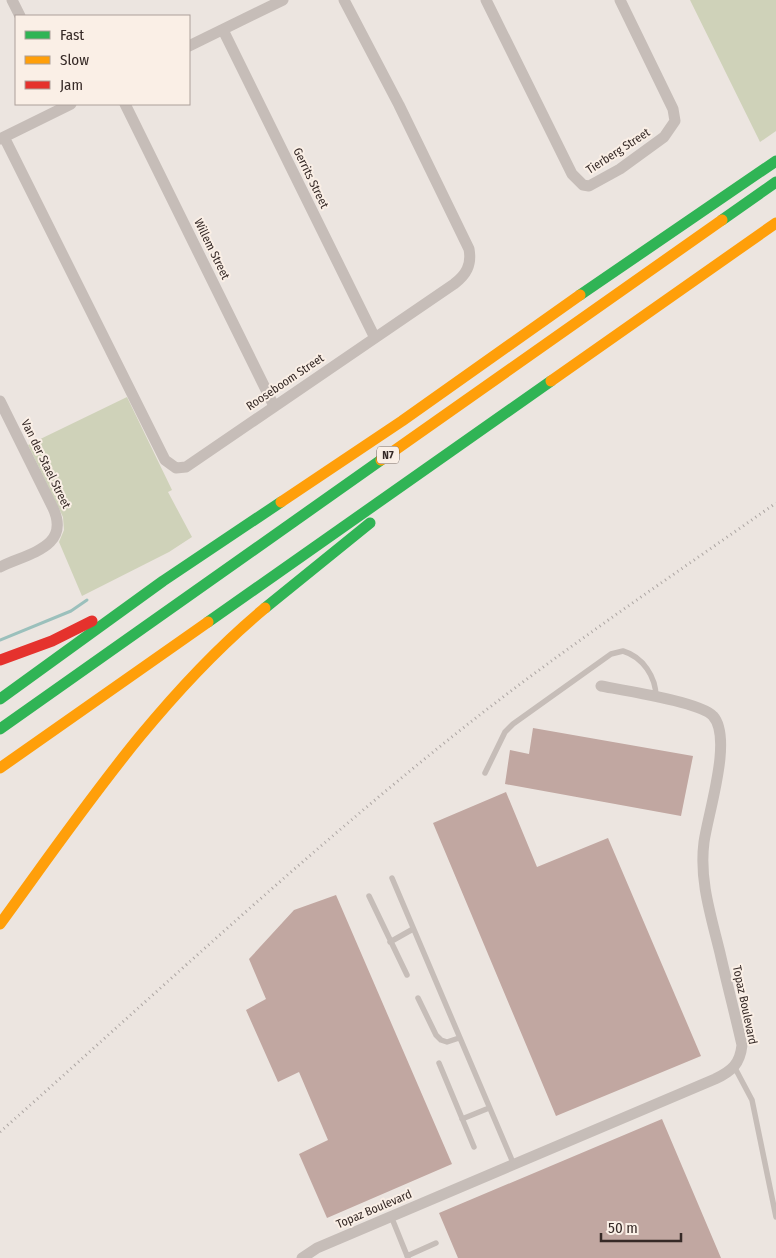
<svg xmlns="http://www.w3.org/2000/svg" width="776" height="1258" font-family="'Fira Sans Condensed',sans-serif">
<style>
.green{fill:#cfd2b9}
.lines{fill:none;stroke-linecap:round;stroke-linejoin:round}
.stream{stroke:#9bc0bc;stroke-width:3}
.building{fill:#c1a7a1}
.lane{stroke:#c6bdb8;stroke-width:5.5}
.street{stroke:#c6bdb8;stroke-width:11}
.fast{stroke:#30b455;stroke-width:11}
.slow{stroke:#ff9f0a;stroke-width:11}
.jam{stroke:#e5322d;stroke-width:11}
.rail{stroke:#ada6a3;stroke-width:3;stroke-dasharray:1 4;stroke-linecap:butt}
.labels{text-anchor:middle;stroke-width:4;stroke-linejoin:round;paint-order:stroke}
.shield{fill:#faefe6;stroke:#716560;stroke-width:1}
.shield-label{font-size:11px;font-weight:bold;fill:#362a27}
.street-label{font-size:12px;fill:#362a27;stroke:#faefe6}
</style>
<rect width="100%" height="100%" fill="#ece5e0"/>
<path class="green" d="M690 0H776V131L760 142Z
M127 397 172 490 168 492 192 537 169 552 82 596 59 542 64 530 63 517 28 445Z"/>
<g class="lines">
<path class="stream" d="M0 640 71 611 87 600"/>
</g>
<path class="building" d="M533 728 693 756 681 816 505 784 510 750 529 754Z
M506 792 537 867 608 838 701 1056 556 1116 433 823Z
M336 895 452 1164 327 1218 299 1154 328 1140 299 1072 278 1082 246 1010 266 999 249 959 294 910Z
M662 1119 721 1258H458L439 1213Z"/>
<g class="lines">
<path class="lane" d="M485 773 505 732 513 724 611 654 623 651C643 657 656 677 656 697
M392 878 514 1165
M369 896 407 975
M390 942 413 929
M418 998 436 1035 441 1040 447 1042 459 1038
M439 1063 474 1147
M735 1068 752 1100 776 1217
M462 1119 489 1108
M391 1216 408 1258
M407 1256 436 1243"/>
<path class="street" d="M12 0 20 16
M486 0 572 174 583 185 589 186 620 169 664 137 675 121 673 109 620 0
M223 30 375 338
M189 46 283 0
M125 104 274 406
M4 137 165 460 176 468 186 467 454 284C466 275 472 265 469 249L399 105 344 0
M0 139 71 104
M0 401 53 508C71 547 29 553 0 567
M302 1258 317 1248 715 1079C732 1071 740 1064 742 1045 735 1014 727 984 720 953 711 916 699 880 704 842 708 813 733 738 713 716 701 702 622 690 601 686"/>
<path class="fast" d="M722 220 776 182
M580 295 776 161
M265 608 370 523
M208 622 551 381
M0 699 163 581 281 502
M0 729 381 460"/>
<path class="slow" d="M551 381 776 223
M381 460 722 220
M281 502 402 421 580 295
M0 768 208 622
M0 924C81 813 158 697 265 608"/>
<path class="jam" d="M0 660 52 641 92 621"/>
<path class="rail" d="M0 1132C151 998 300 858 458 732 560 651 669 578 776 503"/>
</g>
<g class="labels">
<rect class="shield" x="377" y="446.5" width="22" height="17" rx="4"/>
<g class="shield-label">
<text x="388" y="459">N7</text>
</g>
<g class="street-label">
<text transform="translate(618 151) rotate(-33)" y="4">Tierberg Street</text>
<text transform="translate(311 178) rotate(64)" y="4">Gerrits Street</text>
<text transform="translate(212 249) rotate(64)" y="4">Willem Street</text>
<text transform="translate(285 382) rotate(-34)" y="4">Rooseboom Street</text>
<text transform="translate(46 464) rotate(64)" y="4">Van der Stael Street</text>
<text transform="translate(745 1005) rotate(78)" y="4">Topaz Boulevard</text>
<text transform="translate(374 1209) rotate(-23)" y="4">Topaz Boulevard</text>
</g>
</g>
<rect x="15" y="15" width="175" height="90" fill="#faefe6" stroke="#aca09a"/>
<rect x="25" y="31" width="25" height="8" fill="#30b455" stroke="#aca09a"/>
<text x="60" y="40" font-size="15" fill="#362a27">Fast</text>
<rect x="25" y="56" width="25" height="8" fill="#ff9f0a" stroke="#aca09a"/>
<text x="60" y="65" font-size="15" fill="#362a27">Slow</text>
<rect x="25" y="81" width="25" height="8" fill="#e5322d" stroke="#aca09a"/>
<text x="60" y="90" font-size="15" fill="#362a27">Jam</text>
<path d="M601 1233v8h80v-8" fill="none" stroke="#362a27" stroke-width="2.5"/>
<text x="608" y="1233" font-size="15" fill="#362a27" stroke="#faefe6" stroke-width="4" paint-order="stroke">50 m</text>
</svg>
